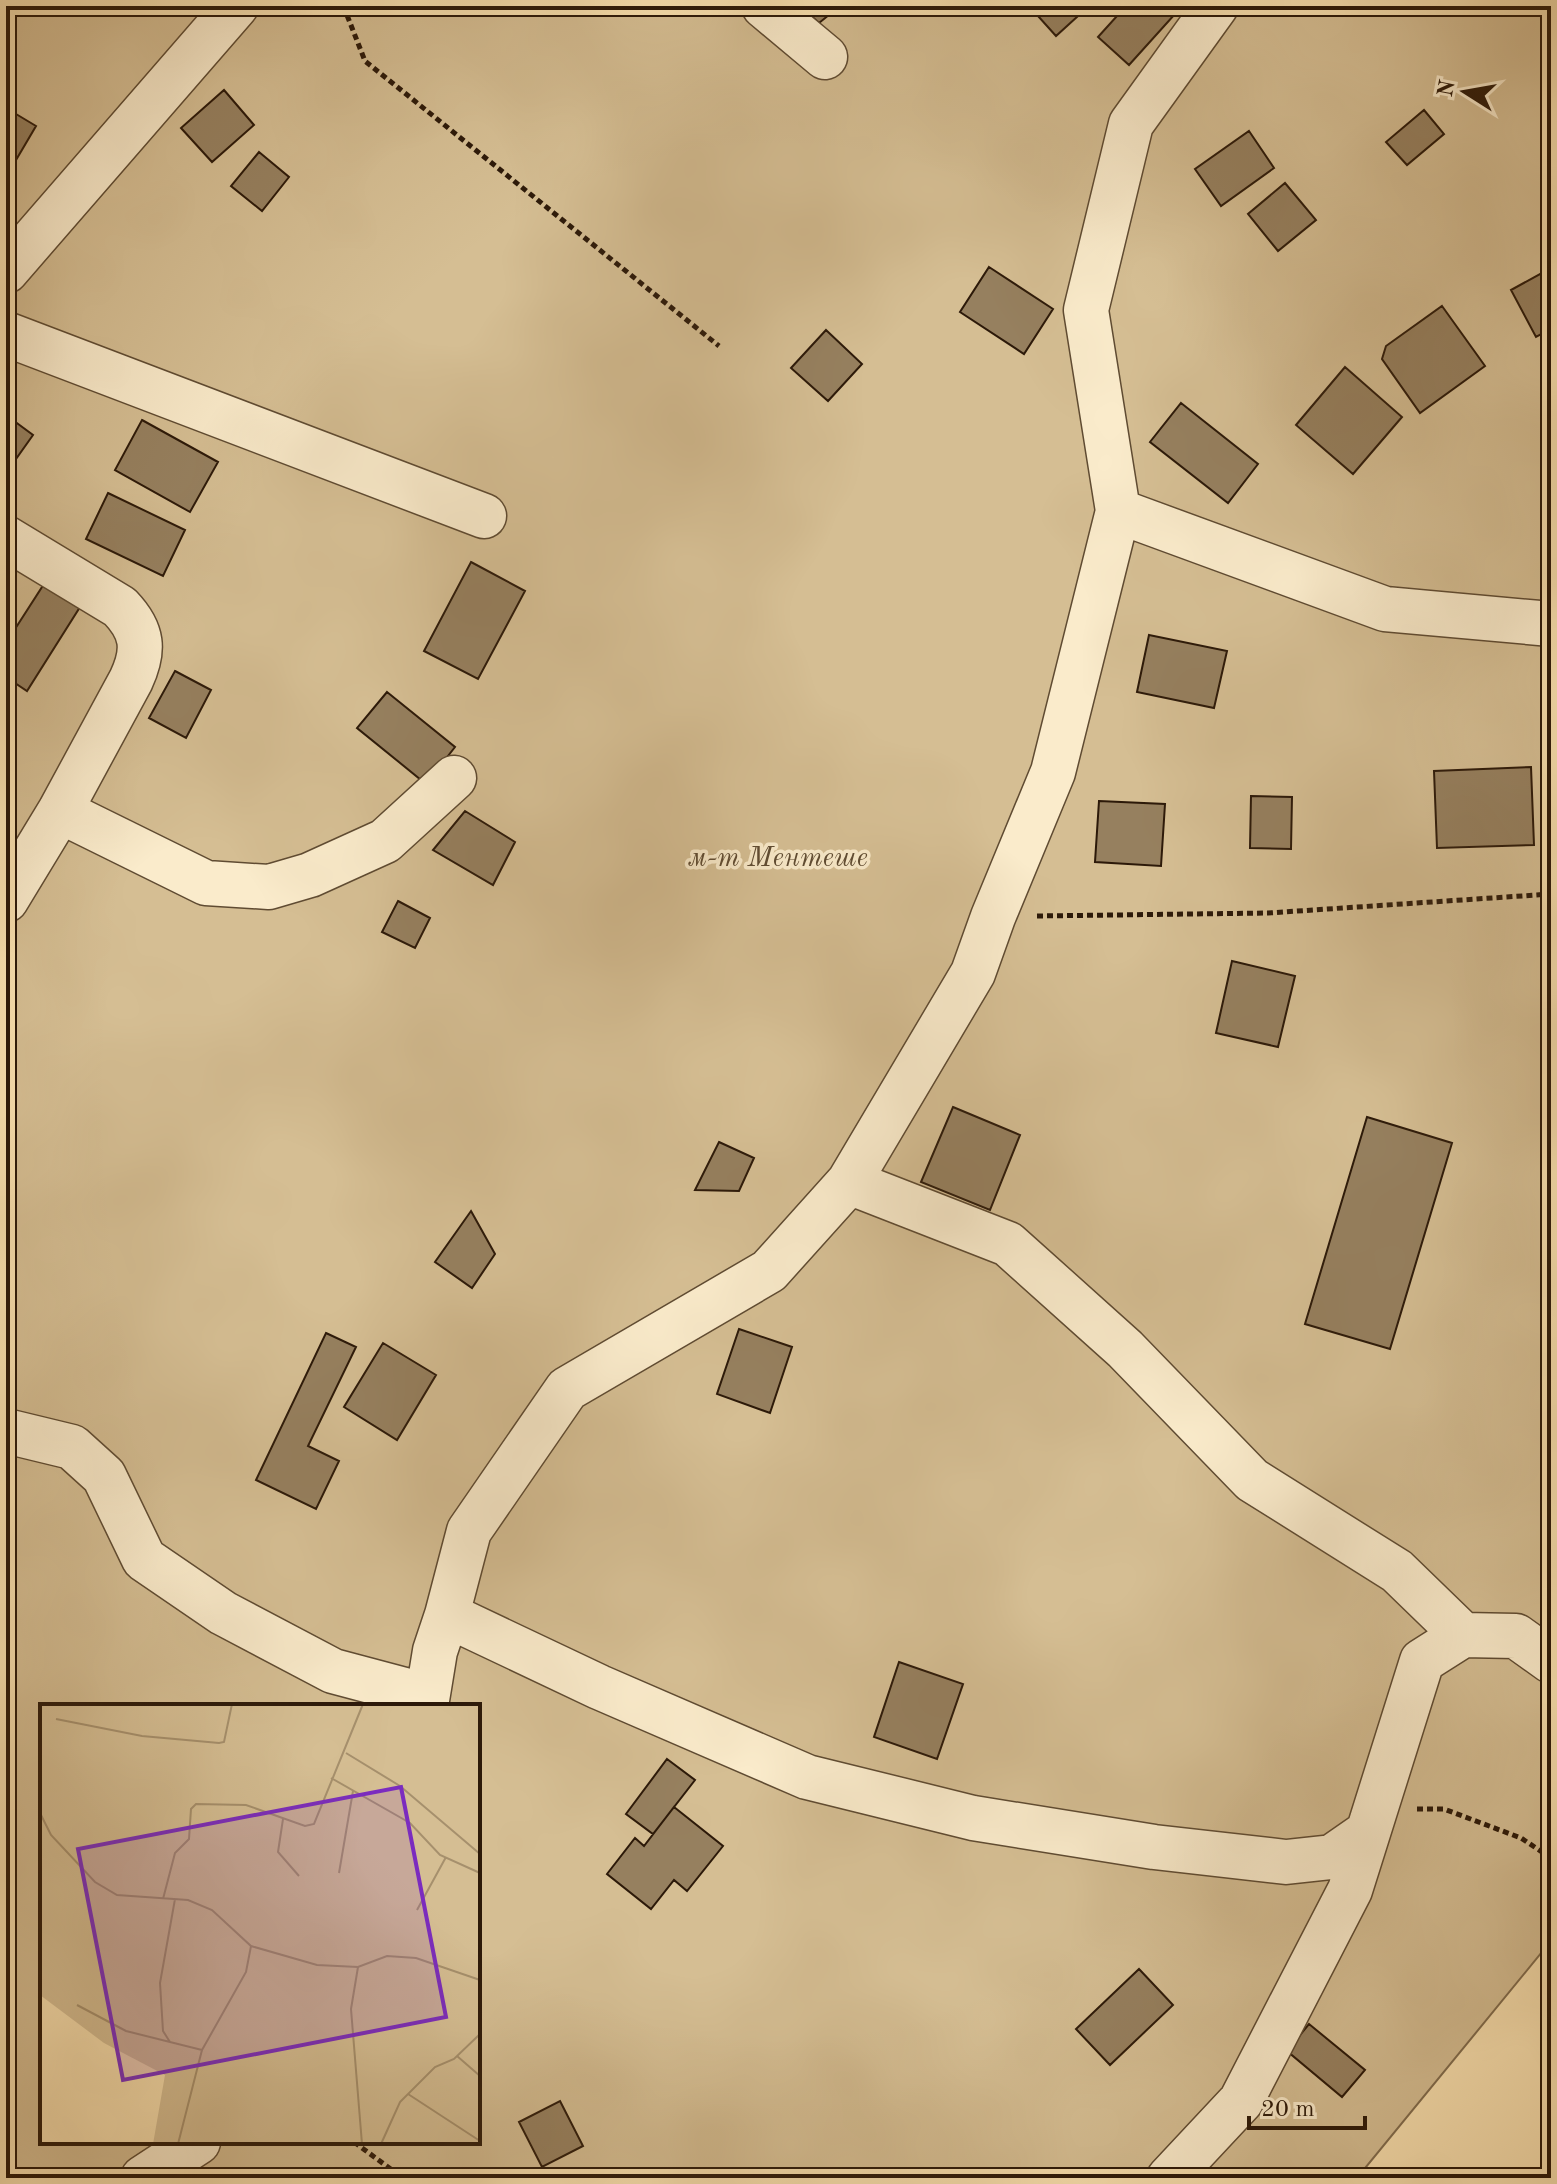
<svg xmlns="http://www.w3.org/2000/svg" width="1557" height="2184" font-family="'Old Standard TT',serif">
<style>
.green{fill:#d5be93;stroke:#806c4e;stroke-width:2;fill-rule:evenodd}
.building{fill:#96805f;stroke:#2c1909;stroke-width:2}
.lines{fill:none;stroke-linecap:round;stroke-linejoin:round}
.minor-casing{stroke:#5f4b32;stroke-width:47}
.path{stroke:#2c1909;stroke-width:5;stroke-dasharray:6 4;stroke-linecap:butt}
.minor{stroke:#faebcb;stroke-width:44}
.labels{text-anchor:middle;stroke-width:7;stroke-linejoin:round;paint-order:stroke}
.park-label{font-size:28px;font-style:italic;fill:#5f4b32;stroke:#faebcb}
.inset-road{fill:none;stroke:#a6906d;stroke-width:2}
.view{fill:#7b2cbf;fill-opacity:0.15;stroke:#7b2cbf;stroke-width:4}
.inset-edge{fill:none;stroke:#2c1909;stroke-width:4}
</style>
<rect width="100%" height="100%" fill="#f8e0af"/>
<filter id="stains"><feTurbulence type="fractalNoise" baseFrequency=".0025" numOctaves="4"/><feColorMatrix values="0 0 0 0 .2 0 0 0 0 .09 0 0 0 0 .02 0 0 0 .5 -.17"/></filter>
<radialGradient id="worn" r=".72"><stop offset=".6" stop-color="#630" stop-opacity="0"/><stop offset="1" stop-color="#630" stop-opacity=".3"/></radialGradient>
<path class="green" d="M6 6H1551V1941L1357 2178H6ZM42 1706H478V2142H42Z"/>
<path class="building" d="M800 6H840L819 23Z
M1029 6H1089L1056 36Z
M1126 6H1167L1175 14 1129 65 1098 37Z
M224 90 254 125 212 162 181 128Z
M6 108 36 126 6 177Z
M1424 110 1444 134 1407 165 1386 142Z
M1249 131 1274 168 1221 206 1195 169Z
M259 152 289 177 262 211 231 186Z
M1285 183 1316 220 1278 251 1248 214Z
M989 267 1053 309 1024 354 960 312Z
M1551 268V329L1536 337 1511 290Z
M1442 306 1485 366 1420 413 1382 359 1386 346Z
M826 330 862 364 828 401 791 368Z
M1345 367 1402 417 1353 474 1296 425Z
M1181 403 1258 464 1228 503 1150 442Z
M6 415 33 435 6 473Z
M142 420 218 462 190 512 115 470Z
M108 493 185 530 163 576 86 539Z
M471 562 525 591 478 679 424 651Z
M44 584 80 607 27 691 6 677V643Z
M1149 635 1227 651 1214 708 1137 692Z
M175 671 211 690 186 738 149 718Z
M387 692 455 747 426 784 357 728Z
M1531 767 1534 845 1437 848 1434 771Z
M1251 796 1292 797 1291 849 1250 848Z
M1099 801 1165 804 1161 866 1095 862Z
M465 811 515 842 493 885 433 850Z
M398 901 430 918 415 948 382 932Z
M1232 961 1295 976 1278 1047 1216 1033Z
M953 1107 1020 1135 990 1210 921 1182Z
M1367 1117 1452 1143 1390 1349 1305 1324Z
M719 1142 754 1158 739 1191 695 1190Z
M471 1211 495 1254 472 1288 435 1262Z
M739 1329 792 1347 770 1413 717 1394Z
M326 1333 356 1347 308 1446 339 1461 316 1509 256 1480Z
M383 1343 436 1375 397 1440 344 1407Z
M899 1662 963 1684 937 1759 874 1737Z
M667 1759 695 1780 653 1834 626 1814Z
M674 1807 723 1846 687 1891 674 1880 651 1909 607 1874 635 1838 644 1846Z
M1139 1969 1173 2005 1110 2065 1076 2029Z
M1309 2024 1365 2070 1342 2097 1287 2051Z
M560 2101 583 2146 542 2167 519 2122Z"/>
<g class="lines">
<defs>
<path id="minor" d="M764 6 825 57
M6 271 236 6
M6 334 484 516
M1118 511 1385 609 1551 624
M6 538 120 607C143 631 145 650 131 680L60 811 6 900
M60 811 206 883 269 887 310 875 385 841 454 778
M849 1182 1008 1244 1125 1349 1252 1480 1397 1571 1463 1635
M6 1431 72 1447 104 1476 144 1559 223 1613 333 1671 427 1696
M447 1615 599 1687 807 1777 973 1818 1154 1847 1286 1862 1332 1857 1368 1832
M426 1706 435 1651 447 1615 469 1531 567 1389 769 1271 849 1182 973 973 993 917 1053 772 1118 511 1086 310 1131 124 1216 6
M143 2178 198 2142
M1169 2178 1241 2101 1350 1890 1422 1661 1463 1635 1516 1636 1551 1661"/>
</defs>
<use href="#minor" class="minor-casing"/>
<path class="path" d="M346 6 345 10 365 61 719 346
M1037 916 1268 913 1551 894
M1417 1809H1444L1521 1838 1551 1858
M354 2142 396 2173 399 2178"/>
<use href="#minor" class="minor"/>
</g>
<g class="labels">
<g class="park-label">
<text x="778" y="866">м-т Ментeше</text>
</g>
</g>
<g transform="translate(40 1704)">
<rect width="440" height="440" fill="#f8e0af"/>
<path d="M0 0H440V440H113L125 371 64 339 0 291Z" fill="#d5be93"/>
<path class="inset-road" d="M16 15 102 32 179 39 184 38 192 0M306 49 360 82 440 150M291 74 370 119 400 151 440 169M0 109 11 131 55 178 77 191 148 196 172 206 211 242 277 261 318 263 347 252 376 254 440 276M243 115 238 148 259 172M299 169 313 87M123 195 135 149 149 135 151 105 156 100 206 101 265 122 274 120 323 0M377 206 406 153M318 263 311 305 322 440M37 301 86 327 162 346 138 440M130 338 123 327 120 279 135 195M162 346 206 268 211 242M417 352 440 372M368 390 440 437M341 440 360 398 395 363 414 355 440 330"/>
<path class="view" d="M361 83 406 313 83 376 38 145Z"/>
<rect width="440" height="440" class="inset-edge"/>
</g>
<rect width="1557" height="2184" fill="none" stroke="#f8e0af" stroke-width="32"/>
<rect x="8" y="8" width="1541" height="2168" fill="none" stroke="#2c1909" stroke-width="4"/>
<rect x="16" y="16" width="1525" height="2152" fill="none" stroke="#2c1909" stroke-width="2"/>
<g transform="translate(1465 92) rotate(281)" stroke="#faebcb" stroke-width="6" paint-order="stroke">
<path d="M0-6L14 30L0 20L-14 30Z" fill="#2c1909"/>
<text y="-12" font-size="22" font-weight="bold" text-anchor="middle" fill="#2c1909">N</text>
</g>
<path d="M1249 2116v12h116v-12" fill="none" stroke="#2c1909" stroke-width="4"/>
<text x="1261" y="2116" font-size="24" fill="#2c1909" stroke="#faebcb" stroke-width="6" paint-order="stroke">20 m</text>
<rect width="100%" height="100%" filter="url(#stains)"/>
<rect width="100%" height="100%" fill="url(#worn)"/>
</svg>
